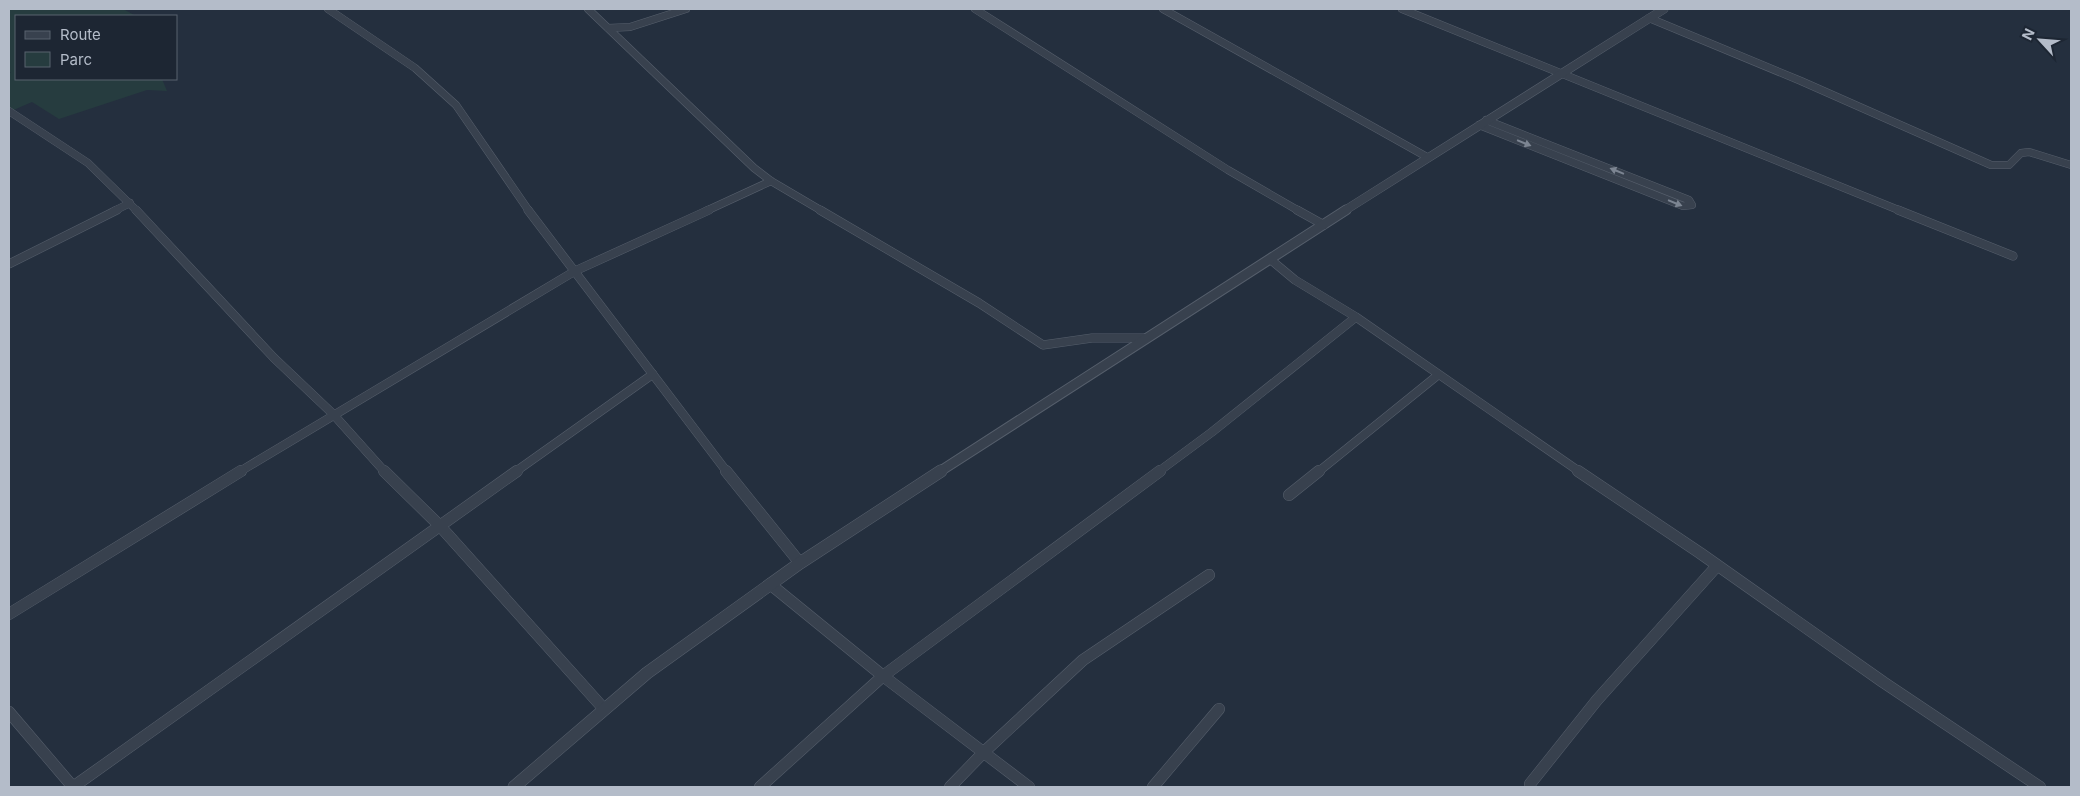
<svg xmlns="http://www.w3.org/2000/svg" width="2080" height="796" font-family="Inter,sans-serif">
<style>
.green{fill:#263c3f}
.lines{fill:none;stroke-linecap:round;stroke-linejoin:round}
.minor-far2-casing{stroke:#565f6c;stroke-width:8}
.minor-far1-casing{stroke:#565f6c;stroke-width:9}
.minor-casing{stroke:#565f6c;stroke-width:12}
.tertiary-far2-casing{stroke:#565f6c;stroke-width:9}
.tertiary-far1-casing{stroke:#565f6c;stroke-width:11}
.tertiary-casing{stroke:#565f6c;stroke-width:13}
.minor-far2{stroke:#38414e;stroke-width:7}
.minor-far1{stroke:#38414e;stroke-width:8}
.minor{stroke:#38414e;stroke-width:11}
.tertiary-far2{stroke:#38414e;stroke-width:8}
.tertiary-far1{stroke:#38414e;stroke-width:9}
.tertiary{stroke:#38414e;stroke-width:12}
.oneway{fill:#7c8592}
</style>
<rect width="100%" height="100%" fill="#242f3e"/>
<path class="green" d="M9 9H123L136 16H16V79H162L167 91 147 90 59 119 32 102 9 112V73H11L9 71Z"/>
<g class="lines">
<defs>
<path id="minor-far2" d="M328 9 415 68 456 105 529 211
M588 9 754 168 771 181 822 211
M975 9 1228 170 1299 211
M1163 9 1427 157
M1402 9 1901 211
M1649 18 1801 81 1991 165H2009L2021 153 2029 152 2071 165
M608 28 630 27 686 9
M9 111 88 163 137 211
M1479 125 1683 206 1692 205 1689 200 1486 120
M114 211 130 203
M706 211 771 181"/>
<path id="minor-far1" d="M136 210 274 358 333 414 385 472
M528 210 727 472
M820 210 979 303 1043 345 1092 338H1144
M1297 210 1324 225
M1898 210 2013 256
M1271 260 1295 280 1356 317 1580 472
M9 264 117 210
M239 472 575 271 709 210
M515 472 653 374
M1158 472 1212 432 1356 317
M1318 472 1438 375"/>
<path id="minor" d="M384 471 440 526 604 709
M726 471 800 563
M1578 471 1700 553 1883 682 2040 787
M1289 495 1319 471
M770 584 883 676 1029 787
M9 614 241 471
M9 712 73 787
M1530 784 1597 700 1716 567
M73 787 517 471
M760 787 883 676 1160 471
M950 787 984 752 1083 660 1209 575
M1153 787 1219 709"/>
<path id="tertiary-far2" d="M1344 211 1664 9"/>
<path id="tertiary-far1" d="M939 472 1346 210"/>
<path id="tertiary" d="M514 787 647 673 800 563 941 471"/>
</defs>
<use href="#minor-far2" class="minor-far2-casing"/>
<use href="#minor-far1" class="minor-far1-casing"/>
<use href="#minor" class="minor-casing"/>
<use href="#tertiary-far2" class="tertiary-far2-casing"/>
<use href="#tertiary-far1" class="tertiary-far1-casing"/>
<use href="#tertiary" class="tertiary-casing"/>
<use href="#minor-far2" class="minor-far2"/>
<use href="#minor-far1" class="minor-far1"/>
<use href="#minor" class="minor"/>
<use href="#tertiary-far2" class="tertiary-far2"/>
<use href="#tertiary-far1" class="tertiary-far1"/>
<use href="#tertiary" class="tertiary"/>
</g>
<defs><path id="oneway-solid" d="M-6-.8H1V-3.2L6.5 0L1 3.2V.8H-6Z" transform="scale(1.25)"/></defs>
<g class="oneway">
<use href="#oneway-solid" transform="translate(1524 143) rotate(22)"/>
<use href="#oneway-solid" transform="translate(1617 171) rotate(-158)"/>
<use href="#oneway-solid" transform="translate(1675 203) rotate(22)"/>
</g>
<rect width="2080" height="796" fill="none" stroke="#b4bcc9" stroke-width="20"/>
<rect x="15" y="15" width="162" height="65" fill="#1d2633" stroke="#59626f"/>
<rect x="25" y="31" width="25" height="8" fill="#38414e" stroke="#59626f"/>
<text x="60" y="40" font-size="15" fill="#b4bcc9">Route</text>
<rect x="25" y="52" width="25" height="15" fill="#263c3f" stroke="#59626f"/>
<text x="60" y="65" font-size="15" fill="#b4bcc9">Parc</text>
<g transform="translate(2040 40) rotate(296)" stroke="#1d2633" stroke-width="4" paint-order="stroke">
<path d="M0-4L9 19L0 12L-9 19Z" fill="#b4bcc9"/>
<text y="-8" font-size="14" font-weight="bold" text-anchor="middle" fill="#b4bcc9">N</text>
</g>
</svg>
